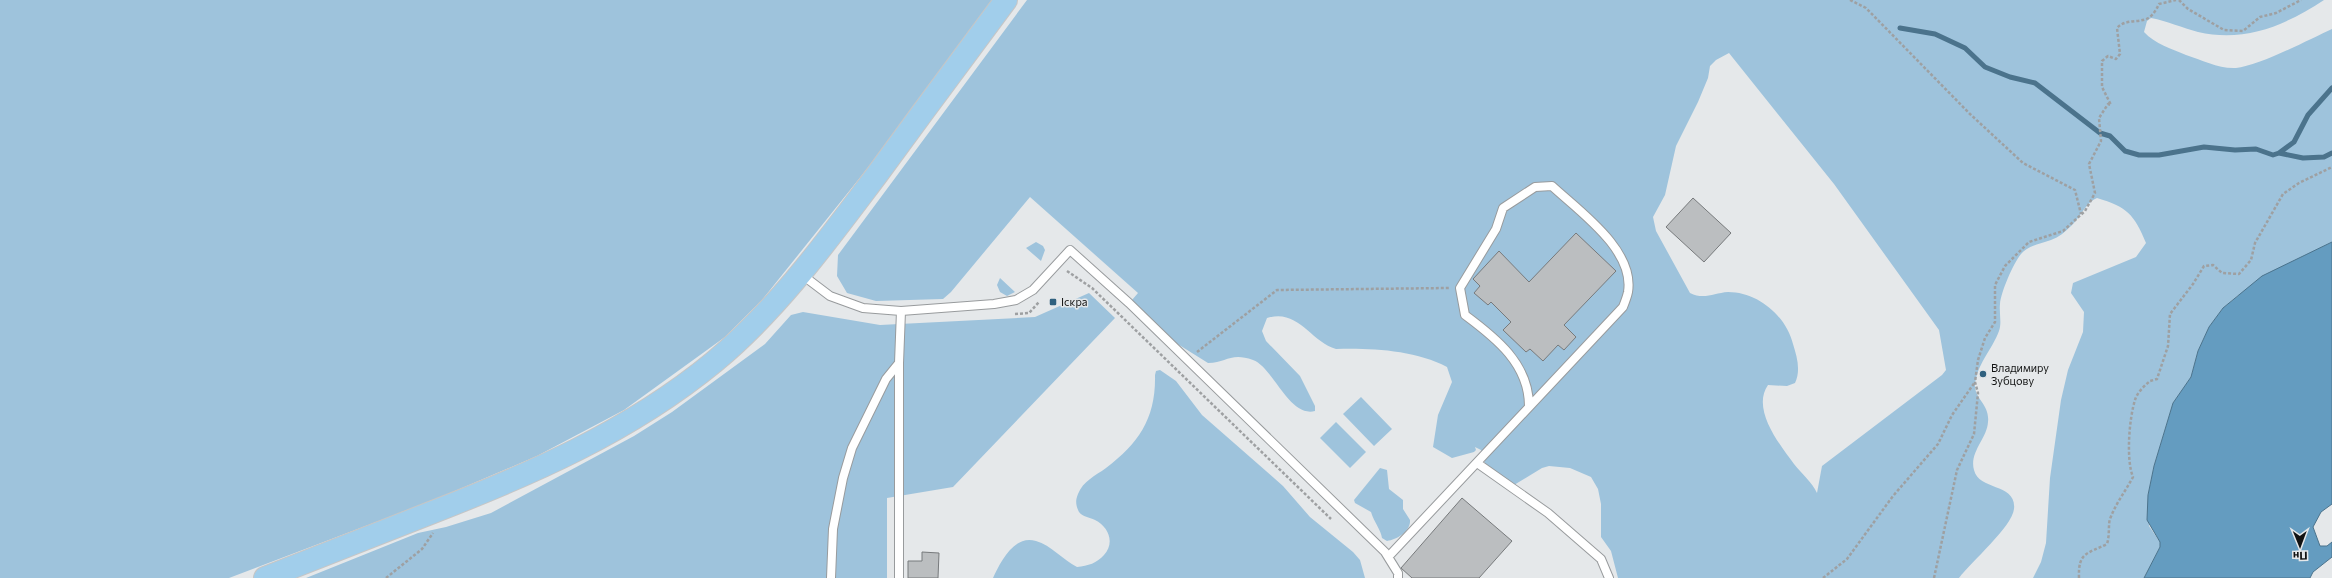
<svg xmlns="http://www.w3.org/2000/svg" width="2332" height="578" font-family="Commissioner,sans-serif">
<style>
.green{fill:#9ec3dc;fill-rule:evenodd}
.water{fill:#649cc0;stroke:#4b738c}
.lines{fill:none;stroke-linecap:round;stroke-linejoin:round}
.stream{stroke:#4b738c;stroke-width:5}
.building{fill:#bbbec0;stroke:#777a7c}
.service-casing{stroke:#989b9d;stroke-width:10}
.primary-casing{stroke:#c6c6c6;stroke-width:24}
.path{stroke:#9ea0a2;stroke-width:2.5;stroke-dasharray:3 2;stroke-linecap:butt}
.service{stroke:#fff;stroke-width:8}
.primary{stroke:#a1ceeb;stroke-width:22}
.poi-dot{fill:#30617f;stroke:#e5e8ea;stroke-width:1.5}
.labels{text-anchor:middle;stroke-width:3;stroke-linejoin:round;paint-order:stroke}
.poi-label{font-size:11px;fill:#111212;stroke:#e5e8ea;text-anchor:start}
</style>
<rect width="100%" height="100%" fill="#e5e8ea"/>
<path class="green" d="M0 0H997L923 99 762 300 725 337 624 410 537 456 434 500 229 578H0Z
M1027 0H2324C2286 25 2245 43 2198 32 2182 28 2168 21 2151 18L2147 21 2144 32C2155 44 2172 49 2186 55 2202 60 2219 69 2236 68 2259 66 2310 39 2332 29V242L2237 296 2223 308 2209 327 2198 351 2191 377 2173 403 2154 466 2148 495 2149 526 2160 542V547L2144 578H2033L2041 562 2046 543 2050 478 2061 400 2068 370 2083 332 2084 312 2071 293 2073 283 2136 257 2146 243C2134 214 2127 207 2097 198 2086 202 2080 218 2071 226 2065 232 2059 237 2051 240 2041 244 2028 245 2021 254 2013 264 2001 292 2000 304 1999 313 2002 323 1999 331 1992 350 1976 365 1975 386 1975 399 1990 405 1988 422 1987 439 1969 452 1974 470 1979 491 2017 483 2014 509 2012 527 1971 562 1959 578H1618L1611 551 1601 537V504L1598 489 1591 477 1570 468 1549 466 1542 468 1514 485H1500L1489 476 1481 450 1475 447 1476 450 1474 452 1452 458 1433 447 1438 415 1452 382 1447 367C1415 350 1371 348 1336 349 1310 341 1298 308 1267 318L1262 331 1266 341 1300 376 1315 406V411C1289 418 1273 367 1253 360 1230 352 1227 363 1208 363L1176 343 1132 300 1138 293 1030 197 951 292 943 299 876 301 847 293 837 276 838 255ZM1729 53 1834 184 1939 330 1946 370 1942 375 1822 466 1817 493C1812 482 1802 474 1794 464 1780 445 1751 409 1768 385L1787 386 1795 383C1801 370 1797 357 1793 344 1786 316 1758 292 1728 292 1714 293 1704 300 1690 293L1656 231 1653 217 1665 195 1676 146 1698 102 1708 78 1710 66 1716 60Z
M1036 242 1043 246 1045 250 1041 261 1026 248Z
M1000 278 1015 292 1007 296 1000 292 997 285Z
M1089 293 1115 318 953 487 887 498V578H306L418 533 446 527 491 513 634 436 672 412 765 344 791 315 803 312 880 325 1035 317Z
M1160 370 1176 381 1202 415 1283 486 1310 517 1353 552 1360 560 1365 578H993C1000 563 1014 534 1036 541 1051 545 1063 560 1077 567 1088 566 1097 563 1104 555 1115 543 1109 527 1095 520 1089 517 1083 517 1079 512 1076 506 1075 501 1078 494 1083 481 1095 476 1106 468 1139 443 1156 418 1155 375L1156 371Z
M1361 397 1392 429 1374 446 1343 414Z
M1336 422 1366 452 1350 468 1320 438Z
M1380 468 1387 470 1389 489 1403 500V509L1410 520C1411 531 1397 540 1387 541L1382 538C1381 530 1374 522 1371 512L1355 503 1354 500Z"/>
<path class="water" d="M2332 242V504L2321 512 2313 527 2320 546H2327L2332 542V557L2313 572 2310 578H2144L2160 547V542L2147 520 2148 495 2154 466 2173 403 2191 377 2198 351 2209 327 2223 308 2262 276Z"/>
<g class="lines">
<path class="stream" d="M1900 28 1935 34 1965 48 1985 67 2010 77 2035 83 2100 133 2110 136 2125 151 2139 155H2159L2204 147 2235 150 2256 149 2273 155 2279 153 2294 142 2308 115 2332 88
M2279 153 2303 158 2324 157 2332 153"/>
</g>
<path class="building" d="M1693 198 1731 233 1704 262 1666 227Z
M1576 233 1616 271 1564 325 1576 337 1564 350 1558 345 1543 361 1530 349 1526 352 1503 330 1511 322 1491 302 1488 305 1474 293 1480 286 1473 279 1499 251 1529 282Z
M1462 498 1512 541 1479 578H1412L1401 568Z
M922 552 939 553 938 578H908V561H922Z"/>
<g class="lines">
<defs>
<path id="service" d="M801 274 830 296 863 308 901 311 994 304 1016 300 1033 290 1070 250 1129 303 1385 552 1398 573V578
M899 363V578
M1477 463 1548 513 1601 559 1609 578
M1389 556 1623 307C1625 302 1627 297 1628 292 1635 250 1579 211 1552 186L1535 187 1503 208 1496 229 1460 288 1465 315C1496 338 1529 364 1529 406
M831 578 833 529 843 478 852 448 886 379 899 363 901 311"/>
<path id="primary" d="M265 578C319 557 373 536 428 514 529 475 629 432 714 362 777 310 827 241 876 176 919 117 962 59 1006 0"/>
</defs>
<use href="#service" class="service-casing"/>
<use href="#primary" class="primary-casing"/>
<path class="path" d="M1850 0 1866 8 1970 114 2023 163 2075 190 2081 214
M2179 0 2188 9 2224 30 2243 31 2260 17 2276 13 2301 0
M1067 271 1092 288 1331 519
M1015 314 1029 313 1039 302
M1197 352 1277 290 1449 288
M386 578 422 549 433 533
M1823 578 1847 559 1893 496 1938 444 1952 415 1975 382
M1934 578 1957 470 1974 434 1978 393 1975 382 1978 360 1985 338 1995 322V285L2005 266 2029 242 2063 231 2085 211 2095 193 2089 164 2101 141 2099 118 2108 104 2111 105 2102 87V61L2108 56 2116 59 2120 54 2117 28C2127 17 2143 25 2152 15 2155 12 2157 8 2159 4L2176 0
M2079 578C2078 552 2087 554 2107 544 2110 534 2108 525 2110 519 2116 503 2125 492 2133 477 2126 460 2129 419 2135 400 2137 393 2144 386 2150 381L2157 379 2168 346 2170 314 2193 284 2204 266 2213 265 2222 273 2239 274 2251 260 2255 243 2283 194 2299 183 2332 167"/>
<use href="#service" class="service"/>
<use href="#primary" class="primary"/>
</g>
<g class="poi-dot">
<rect x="1049" y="298" width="8" height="8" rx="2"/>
<circle cx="1983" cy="374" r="4"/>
</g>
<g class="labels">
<g class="poi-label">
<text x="1061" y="306">Іскра</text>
<text x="1991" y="372">Владимиру<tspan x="1991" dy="13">Зубцову</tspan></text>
</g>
</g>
<g transform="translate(2300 546) rotate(179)" stroke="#e5e8ea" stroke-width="3" paint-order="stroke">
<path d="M0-3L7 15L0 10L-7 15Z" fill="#111212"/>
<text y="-6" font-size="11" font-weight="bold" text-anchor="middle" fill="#111212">Пн</text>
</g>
</svg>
